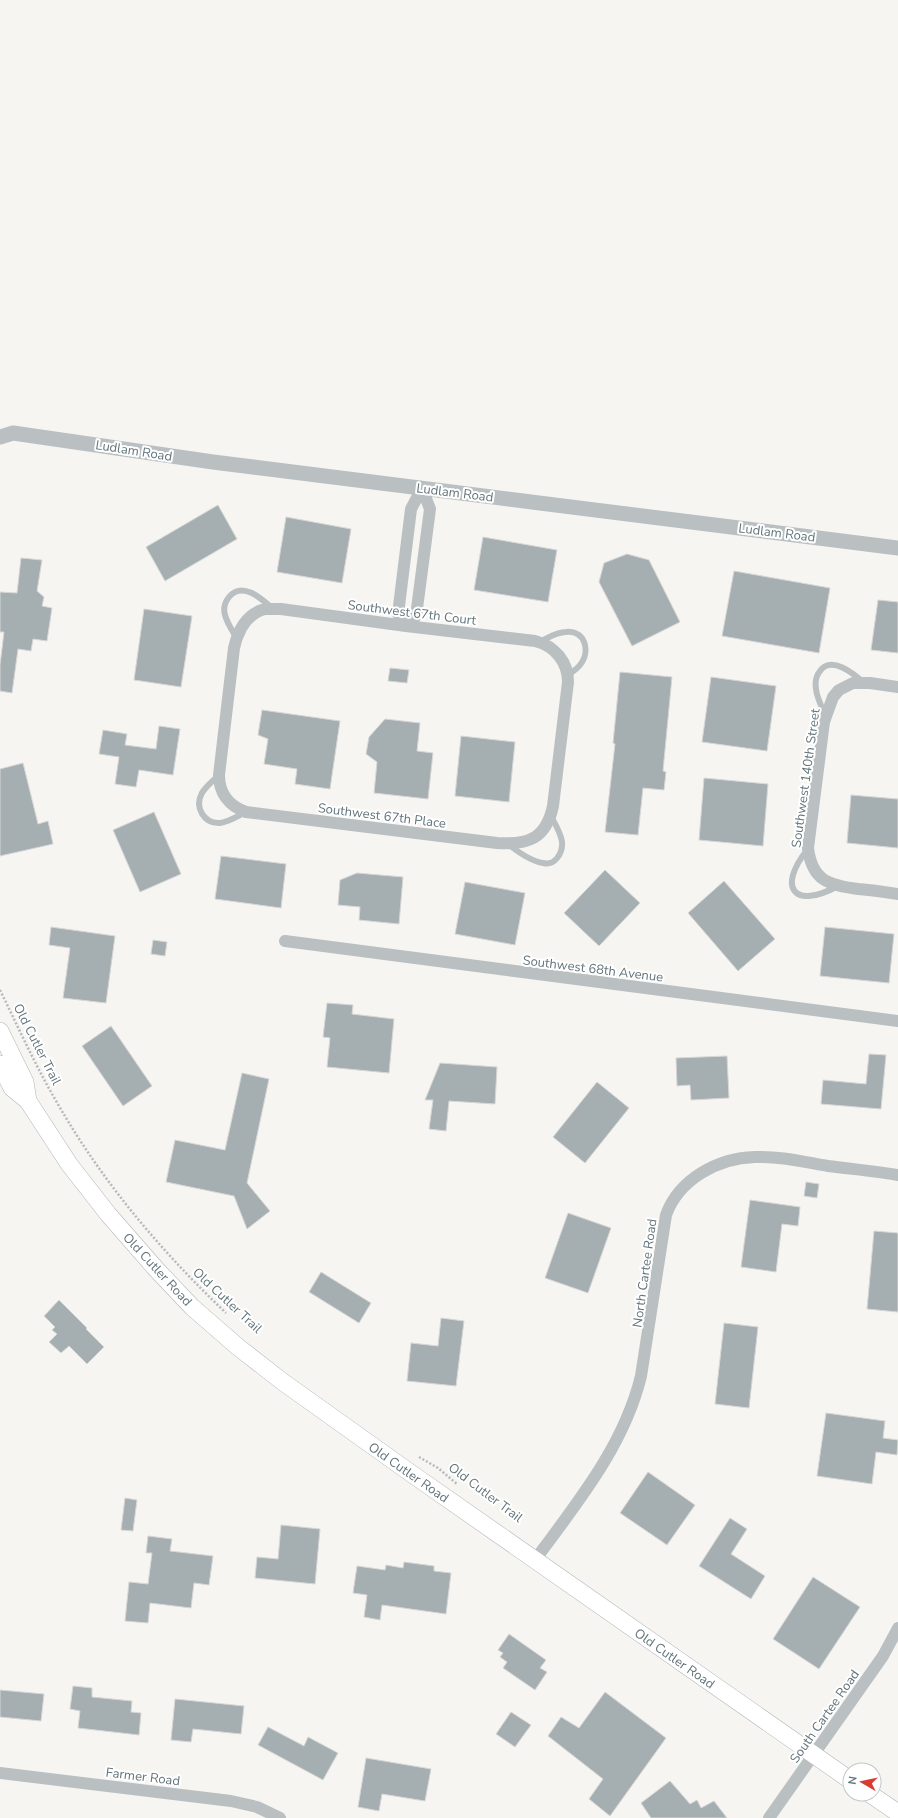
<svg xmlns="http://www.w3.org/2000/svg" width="898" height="1818" font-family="'Nunito Sans',sans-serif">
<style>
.building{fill:#a5aeb1;stroke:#d7d7d5}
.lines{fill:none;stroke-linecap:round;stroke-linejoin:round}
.secondary-casing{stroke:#afb6b9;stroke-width:18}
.path{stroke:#b5b9bb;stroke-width:2.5;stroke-dasharray:2 2;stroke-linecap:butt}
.service{stroke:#bac0c2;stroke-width:6}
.minor{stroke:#bac0c2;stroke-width:12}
.tertiary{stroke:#bac0c2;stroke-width:15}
.secondary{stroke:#fff;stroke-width:17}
.labels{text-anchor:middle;stroke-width:4;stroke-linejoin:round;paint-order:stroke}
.street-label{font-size:13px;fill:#63757b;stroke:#fff}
</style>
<rect width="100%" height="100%" fill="#f6f5f2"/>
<path class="building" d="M218 505 237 539 165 581 146 547Z
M286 517 351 529 342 583 277 572Z
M483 537 557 550 548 602 474 590Z
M627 554 649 560 680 622 632 646 599 582 604 563Z
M21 558 42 560 37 591 44 597 42 606 52 608 47 641 33 639 31 651 18 649 12 693 0 691V665L4 632H0V592L17 593Z
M734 571 830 588 819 653 722 636Z
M878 600 898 602V653L871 650Z
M144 609 192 616 181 687 134 680Z
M390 668 409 670 407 683 388 681Z
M620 672 672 677 663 771 666 772 664 790 643 788 638 835 605 832 615 744 613 743Z
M711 677 776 686 767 751 702 742Z
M262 710 340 721 330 789 295 784 297 769 264 764 268 739 258 735Z
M385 719 420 723 417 751 433 753 428 799 374 793 377 762 366 754 369 737Z
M159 726 180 729 173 775 139 770 136 787 115 784 119 757 99 754 103 730 127 734 125 745 156 749Z
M461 736 515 742 509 802 455 796Z
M23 763 38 824 48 821 53 844 0 856V769Z
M704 778 768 784 763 846 699 840Z
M851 795 898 799V848L847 843Z
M154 812 181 874 140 892 113 830Z
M221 856 286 864 281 908 215 899Z
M605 870 640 903 599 946 564 913Z
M357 873 403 877 399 924 359 920 360 907 338 905 340 880Z
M724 881 775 939 738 971 688 913Z
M465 882 525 893 515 945 455 934Z
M51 927 115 936 106 1003 63 998 70 948 49 945Z
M825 927 894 934 889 983 820 976Z
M153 940 167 942 165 956 151 954Z
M327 1003 353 1005 352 1014 394 1019 389 1073 327 1067 330 1038 323 1037Z
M111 1026 152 1086 123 1106 82 1046Z
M869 1054 886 1055 881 1109 821 1104 823 1080 866 1084Z
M727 1056 729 1098 691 1100 690 1085 677 1086 676 1058Z
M440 1063 497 1067 495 1104 449 1101 446 1131 429 1129 433 1100H425Z
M242 1073 269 1079 247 1183 270 1211 247 1229 234 1196 166 1182 175 1140 225 1150Z
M597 1082 629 1108 585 1163 553 1137Z
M806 1182 819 1184 817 1198 804 1196Z
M750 1200 800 1207 798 1226 782 1224 776 1272 741 1267Z
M568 1213 611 1228 588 1293 545 1278Z
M874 1231 898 1233V1312L867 1309Z
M321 1272 371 1303 359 1323 309 1292Z
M59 1300 87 1328 86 1329 104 1347 87 1364 69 1346 61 1353 49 1342 57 1334 52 1330 55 1327 44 1316Z
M441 1318 464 1321 456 1386 407 1381 411 1343 438 1346Z
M724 1323 758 1327 749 1408 715 1404Z
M826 1413 885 1421 883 1438 898 1440 897 1455 876 1452 872 1484 817 1476Z
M648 1472 695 1505 667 1545 620 1513Z
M125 1498 137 1500 133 1531 121 1530Z
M730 1518 747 1529 731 1554 765 1576 751 1599 699 1566Z
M281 1525 320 1529 315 1584 255 1578 257 1557 278 1559Z
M148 1536 172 1539 170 1551 213 1556 209 1585 194 1583 191 1608 150 1603 148 1623 125 1621 129 1582 148 1584 152 1553H146Z
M404 1562 434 1566V1571L451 1573 446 1614 382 1605 380 1620 364 1617 367 1595 353 1593 357 1566 385 1570 386 1565 403 1568Z
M813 1577 860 1607 819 1669 773 1639Z
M509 1634 546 1660 540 1668 547 1672 535 1690 503 1668 507 1662 500 1657 503 1653 498 1650Z
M73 1686 92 1688V1697L132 1701 131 1712 141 1713 139 1735 78 1728 80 1711 70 1709Z
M0 1690 44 1694 41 1721 0 1717Z
M605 1692 666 1738 610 1816 589 1799 603 1779 548 1736 561 1717 579 1728Z
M175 1699 244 1706 241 1734 193 1729 191 1742 171 1740Z
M511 1712 531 1725 515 1747 496 1734Z
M268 1727 304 1746 308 1737 338 1753 323 1780 258 1745Z
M366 1758 431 1769 425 1801 382 1794 379 1811 358 1807Z
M670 1781 690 1804 697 1800 701 1808 714 1801 727 1818H651L641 1803Z"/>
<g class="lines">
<defs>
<path id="secondary" d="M0 1031 25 1082 28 1101
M0 1064 12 1088 28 1101 69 1164 108 1214 156 1269 192 1307 238 1347 283 1382 412 1474 850 1780
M870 1794 898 1813"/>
</defs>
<use href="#secondary" class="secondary-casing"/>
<path class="path" d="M0 990C19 1029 37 1069 59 1106 104 1184 162 1252 226 1313
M419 1457 438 1468 457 1484"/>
<path class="service" d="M236 637C232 630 227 623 225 615 223 608 225 602 229 597 242 581 261 598 272 608
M539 642C548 638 556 632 566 632 585 630 591 651 580 665 577 669 572 672 568 675
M826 716C822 707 817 699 816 689 815 683 816 676 820 671 831 655 854 674 863 682
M219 775C213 781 206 786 202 793 194 807 204 824 220 823 229 822 238 816 246 812
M508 844C518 852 530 861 543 863 555 866 563 853 562 842 561 833 555 824 551 816
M807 850C777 888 794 910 838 886"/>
<path class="minor" d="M422 488 430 509 416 616 406 626 398 614 411 509Z
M265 609H281L406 626 535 641C555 646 568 662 568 682L553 806C546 839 528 845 497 843L246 812C229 806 219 793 219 775L234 648C238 630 246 614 265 609Z
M898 687 870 683H853L839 690 833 697 824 722 808 848C812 881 829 885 858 889 871 890 885 892 898 894
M285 941 898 1021
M535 1560C577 1503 624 1446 641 1376L666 1215C679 1179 718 1158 755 1157 780 1156 804 1162 828 1166 851 1169 875 1171 898 1175
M0 1773 231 1801 257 1807 280 1818
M769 1818 883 1656 898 1628"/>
<path class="tertiary" d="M0 437 13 433 213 462 898 548"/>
<use href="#secondary" class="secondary"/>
</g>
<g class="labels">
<g class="street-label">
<text transform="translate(134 450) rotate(9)" y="5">Ludlam Road</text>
<text transform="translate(455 492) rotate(7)" y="5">Ludlam Road</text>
<text transform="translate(777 532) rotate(7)" y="5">Ludlam Road</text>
<text transform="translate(412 612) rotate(7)" y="5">Southwest 67th Court</text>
<text transform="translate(805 778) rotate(-82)" y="5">Southwest 140th Street</text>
<text transform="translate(382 815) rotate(7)" y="5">Southwest 67th Place</text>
<text transform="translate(593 968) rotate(7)" y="5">Southwest 68th Avenue</text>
<text transform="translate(38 1044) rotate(63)" y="5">Old Cutler Trail</text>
<text transform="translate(158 1269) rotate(47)" y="5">Old Cutler Road</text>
<text transform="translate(644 1273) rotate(-82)" y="5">North Cartee Road</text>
<text transform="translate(228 1300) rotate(43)" y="5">Old Cutler Trail</text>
<text transform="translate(409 1472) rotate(35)" y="5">Old Cutler Road</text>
<text transform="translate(486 1492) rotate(37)" y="5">Old Cutler Trail</text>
<text transform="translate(675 1658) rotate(35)" y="5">Old Cutler Road</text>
<text transform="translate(824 1716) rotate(-55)" y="5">South Cartee Road</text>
<text transform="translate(143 1776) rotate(7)" y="5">Farmer Road</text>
</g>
</g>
<g transform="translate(862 1782) rotate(279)"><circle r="19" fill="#ffffff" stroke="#c1c8ca"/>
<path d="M0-3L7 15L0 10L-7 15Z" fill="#d73d31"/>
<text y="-6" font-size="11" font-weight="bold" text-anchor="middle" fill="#63757b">N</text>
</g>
</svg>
